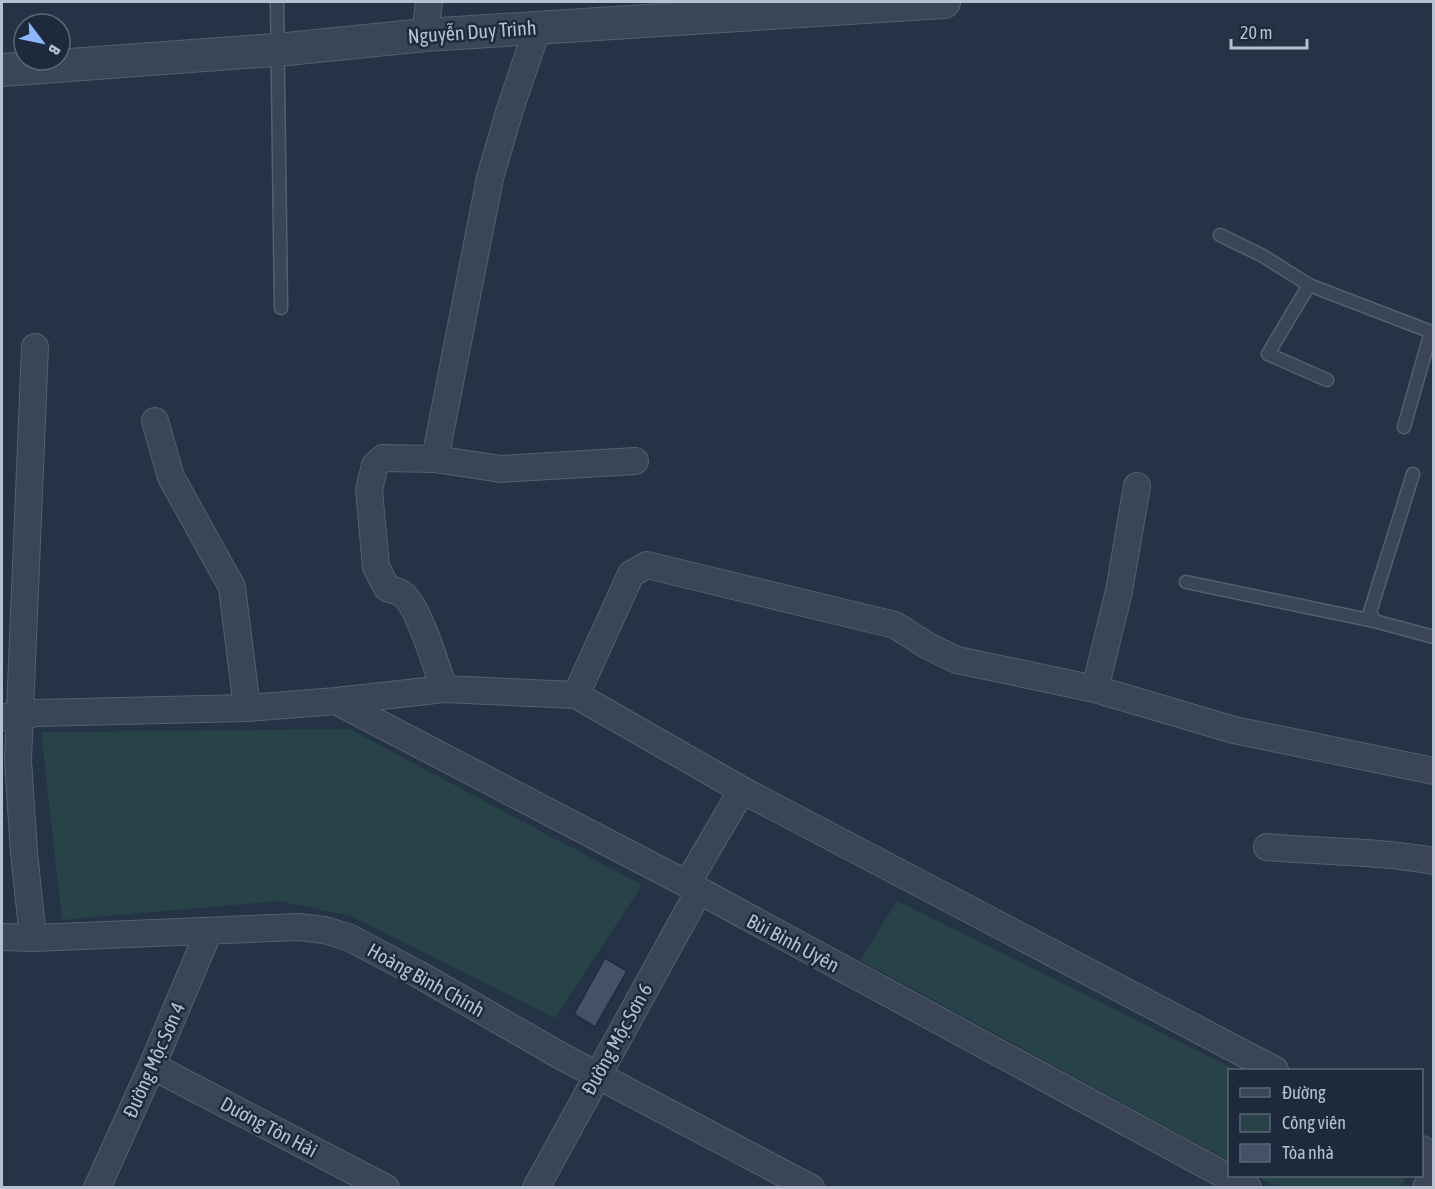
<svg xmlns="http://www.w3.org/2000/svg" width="1435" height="1189" font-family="'Asap Condensed',sans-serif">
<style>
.green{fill:#274347}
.building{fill:#435268;stroke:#202c3d;stroke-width:1.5}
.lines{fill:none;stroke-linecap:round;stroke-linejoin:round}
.service-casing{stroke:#55606f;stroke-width:15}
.minor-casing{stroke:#55606f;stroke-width:28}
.tertiary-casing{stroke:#55606f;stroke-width:34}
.service{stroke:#3a4555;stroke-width:12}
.minor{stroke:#3a4555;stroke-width:26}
.tertiary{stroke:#3a4555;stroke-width:32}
.labels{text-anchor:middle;stroke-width:5;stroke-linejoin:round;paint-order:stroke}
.street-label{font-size:20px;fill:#b7c0ce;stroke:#1e2a3b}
</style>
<rect width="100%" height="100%" fill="#253346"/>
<path class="green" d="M349 729 642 885 555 1018 351 916 279 901 62 920 41 732Z
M897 901 1236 1070H1230L1229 1161 860 960Z
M1256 1176H1406L1400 1188 1278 1187Z"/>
<path class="building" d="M605 958 627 971 595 1027 574 1014Z"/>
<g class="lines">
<defs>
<path id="service" d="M277 2 281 308
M1220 235 1263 256 1309 285 1434 333
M1309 285 1268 354 1327 380
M1404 427 1431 332
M1186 582 1374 621 1370 612 1413 474
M1374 621 1434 637"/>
<path id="minor" d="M425 35 429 2
M155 421 171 477 232 587 247 708
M435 459 501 469 635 461
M444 689C437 669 418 603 401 593 397 591 392 590 387 588L376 567 369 490 375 465 383 458 435 459 490 178 510 109 538 27
M1095 689 1119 591 1137 486
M576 695 631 574 647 565 895 625 928 646 957 660 1095 689 1234 730 1434 771
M336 701 687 884 1248 1188
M2 717 18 718 36 713 247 708 336 701 444 689 576 695 742 790 1275 1070
M1267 847C1323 852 1378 851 1434 861
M687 884 742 790
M2 937 33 938 298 927 325 930 350 938 418 974 561 1056 811 1188
M33 938 24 853 18 760 35 347
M152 1066 386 1188
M1422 1149 1434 1158
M97 1188 152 1066 209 931
M536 1188 699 891
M1426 1188 1434 1169"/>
<path id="tertiary" d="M2 70 287 49 425 35 944 2"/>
</defs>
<use href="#service" class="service-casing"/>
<use href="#minor" class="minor-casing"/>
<use href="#tertiary" class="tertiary-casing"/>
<use href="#service" class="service"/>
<use href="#minor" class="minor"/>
<use href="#tertiary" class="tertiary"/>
</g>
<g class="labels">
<g class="street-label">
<text transform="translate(472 32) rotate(-4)" y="7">Nguyễn Duy Trinh</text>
<text transform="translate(793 943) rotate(28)" y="7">Bùi Bỉnh Uyên</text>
<text transform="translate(426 980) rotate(29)" y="7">Hoàng Bình Chính</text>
<text transform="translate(617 1039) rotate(-61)" y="7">Đường Mộc Sơn 6</text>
<text transform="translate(154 1060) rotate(-66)" y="7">Đường Mộc Sơn 4</text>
<text transform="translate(269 1127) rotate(28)" y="7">Dương Tôn Hải</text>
</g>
</g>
<rect width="1435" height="1189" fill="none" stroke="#b7c0ce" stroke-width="6"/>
<rect x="1228" y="1069" width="195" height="108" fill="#1e2a3b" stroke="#5b6676" stroke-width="1.5"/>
<rect x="1240" y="1088" width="30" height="9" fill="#3a4555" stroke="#5b6676" stroke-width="1.5"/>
<text x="1282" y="1099" font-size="18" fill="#b7c0ce">Đường</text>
<rect x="1240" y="1114" width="30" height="18" fill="#274347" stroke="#5b6676" stroke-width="1.5"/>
<text x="1282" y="1129" font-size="18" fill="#b7c0ce">Công viên</text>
<rect x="1240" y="1144" width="30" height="18" fill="#435268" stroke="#5b6676" stroke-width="1.5"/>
<text x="1282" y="1159" font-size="18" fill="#b7c0ce">Tòa nhà</text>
<g transform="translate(42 42) rotate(122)"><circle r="28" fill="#1e2a3b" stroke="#5b6676" stroke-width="1.5"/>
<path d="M0-4.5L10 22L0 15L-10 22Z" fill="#8cb7ff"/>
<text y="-9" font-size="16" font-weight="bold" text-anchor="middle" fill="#b7c0ce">B</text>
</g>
<path d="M1231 39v9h76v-9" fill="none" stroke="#b7c0ce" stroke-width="3"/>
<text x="1240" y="39" font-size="18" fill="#b7c0ce" stroke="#1e2a3b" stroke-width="4.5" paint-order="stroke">20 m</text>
</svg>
